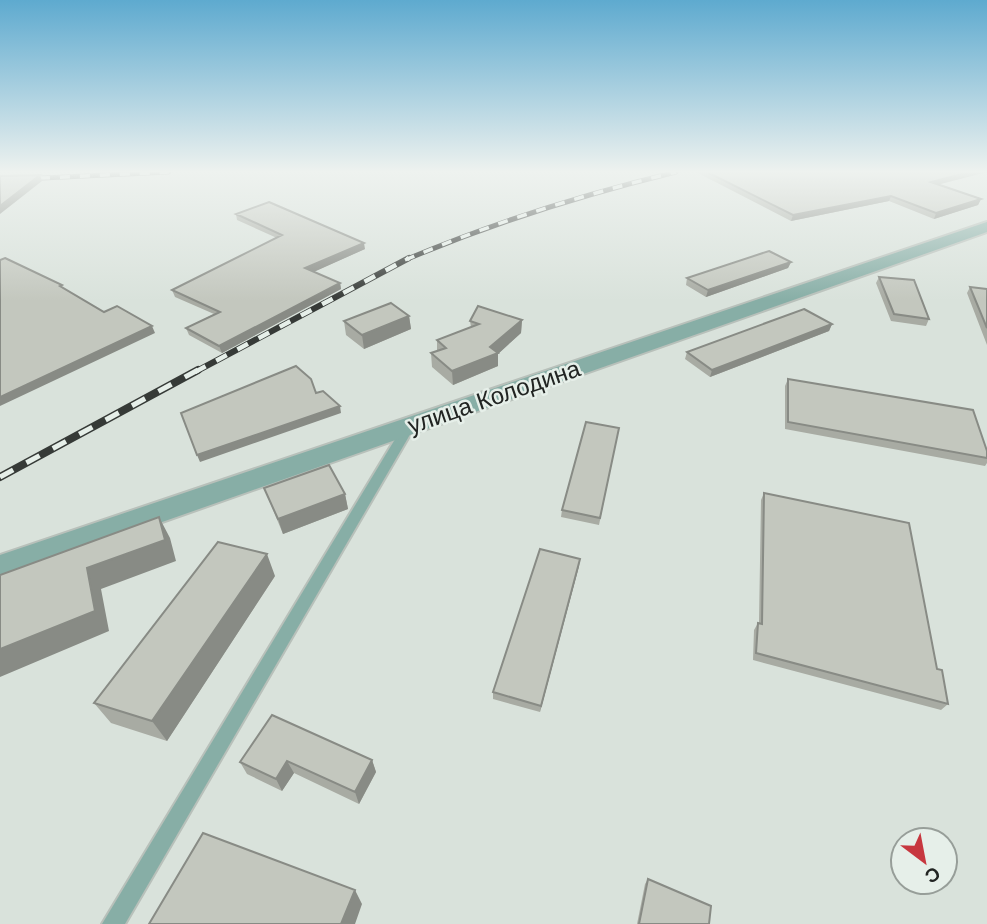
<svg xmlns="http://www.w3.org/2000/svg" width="987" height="924" font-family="Helvetica,sans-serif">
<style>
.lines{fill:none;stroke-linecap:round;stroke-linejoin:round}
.lane-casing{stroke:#b8c0ba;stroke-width:4}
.street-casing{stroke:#b8c0ba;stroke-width:4}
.lane{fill:#87aea6;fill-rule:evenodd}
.street{fill:#87aea6;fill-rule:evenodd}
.rail-far2-casing{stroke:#363a37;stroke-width:5}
.rail-far1-casing{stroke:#363a37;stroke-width:6}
.rail-casing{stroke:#363a37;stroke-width:8}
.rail-far2{stroke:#e6efe9;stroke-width:3.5;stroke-dasharray:10;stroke-linecap:butt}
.rail-far1{stroke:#e6efe9;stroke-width:4.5;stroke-dasharray:12;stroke-linecap:butt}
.rail{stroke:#e6efe9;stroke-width:5;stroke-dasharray:15;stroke-linecap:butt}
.wall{fill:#a8aba3}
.shaded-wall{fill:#888b85}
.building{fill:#c3c7be;stroke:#888b85;stroke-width:2}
.labels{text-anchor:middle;stroke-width:5;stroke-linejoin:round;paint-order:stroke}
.street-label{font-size:24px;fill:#212422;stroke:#e6efe9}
</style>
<rect width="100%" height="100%" fill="#d9e2db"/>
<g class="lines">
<defs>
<path id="lane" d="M409 422 415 426 125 924H102L403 426Z"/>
<path id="street" d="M987 222V232L0 579V555Z"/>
</defs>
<use href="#lane" class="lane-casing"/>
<use href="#street" class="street-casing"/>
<use href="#lane" class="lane"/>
<use href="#street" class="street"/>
<defs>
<path id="rail-far2" d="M0 180 169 172
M405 260C495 222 581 195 676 172"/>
<path id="rail-far1" d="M195 372 409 258"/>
<path id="rail" d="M0 477 198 370"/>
</defs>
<use href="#rail-far2" class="rail-far2-casing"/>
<use href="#rail-far1" class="rail-far1-casing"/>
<use href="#rail" class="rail-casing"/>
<use href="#rail-far2" class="rail-far2"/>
<use href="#rail-far1" class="rail-far1"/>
<use href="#rail" class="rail"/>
</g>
<path class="wall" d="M696 172H987L939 184 981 199 978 205 934 219 889 201 791 221Z
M236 214 365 249 313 272 340 283 341 289 222 353 189 335 186 328 214 314 175 297 172 290 277 238 237 220Z
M791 262 788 268 706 297 686 285 687 278Z
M879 277 929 319 926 326 891 321 876 283Z
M970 287 987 289V345L967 293Z
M409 316 411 329 364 349 346 335 344 321Z
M522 320 521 333 498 354V366L453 385 432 367 431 353 437 351V340L471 327 470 321Z
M832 324 829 331 710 377 685 359 687 352Z
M788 379 987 451V463L985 466 785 429V386Z
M619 428 599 525 561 517 562 510Z
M264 488 345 494 348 509 283 534Z
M764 493 937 669 948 704 941 710 753 660 754 630 758 623H759L761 500Z
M579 566 540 712 493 699V692Z
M275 576 167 741 111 723 94 703Z
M372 760 376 772 359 804 294 773 282 791 247 774 240 762Z
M648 879 709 924H637L645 884Z"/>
<path class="shaded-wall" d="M969 172H987L929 187 931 182Z
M40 175 42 181 0 214V206Z
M891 196 889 201 791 221 793 215Z
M981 199 978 205 934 219 936 213Z
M364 243 365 249 307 275 305 268Z
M791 262 788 268 706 297 708 290Z
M340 283 341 289 222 353 219 346Z
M409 316 411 329 364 349 362 335Z
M522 320 521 333 498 354V366L453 385 452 371Z
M832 324 829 331 710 377 712 370Z
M152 326 155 333 0 406V397Z
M340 406 341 413 200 462 197 455Z
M345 494 348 509 283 534 278 519Z
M159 517 170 538 176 561 101 589 109 631 0 677V649L87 568Z
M267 554 275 576 167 741 152 721Z
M580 559 579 566 540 712 541 706Z
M372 760 376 772 359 804 355 792Z
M287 761 294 773 282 791 276 779Z
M355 890 362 904 355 924H341Z"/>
<path class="building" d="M707 172H969L931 182 981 199 936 213 891 196 793 215Z
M40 175 0 206V176Z
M269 202 364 243 305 268 340 283 219 346 186 328 220 312 172 290 282 235 236 214Z
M769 251 791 262 708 290 687 278Z
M5 258 62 285 60 286 104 312 117 306 152 326 0 397V260Z
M879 277 914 280 929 319 894 314Z
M970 287 987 289V328Z
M391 303 409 316 362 335 344 321Z
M478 306 522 320 490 347 498 353 452 371 431 353 446 348 437 340 479 324 470 321Z
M804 309 832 324 712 370 687 352Z
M296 366 311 379 316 393 323 391 340 406 197 455 181 413Z
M788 379 973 410 987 451V458L788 422Z
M586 422 619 428 600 518 562 510Z
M329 465 345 494 278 519 264 488Z
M764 493 909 523 937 669 942 670 948 704 756 653 758 623 762 624Z
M159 517 165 540 87 568 95 611 0 649V575Z
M218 542 267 554 152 721 94 703Z
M540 549 580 559 541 706 493 692Z
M272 715 372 760 355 792 287 761 276 779 240 762Z
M203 833 355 890 341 924H149Z
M648 879 711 906 709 924H639Z"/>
<linearGradient id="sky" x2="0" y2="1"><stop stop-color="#5eaacf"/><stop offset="0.57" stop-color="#eef2ef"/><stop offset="1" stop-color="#eef2ef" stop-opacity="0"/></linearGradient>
<rect width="987" height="301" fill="url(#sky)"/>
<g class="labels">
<g class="street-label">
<text transform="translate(494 397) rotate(-19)" y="8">улица Колодина</text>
</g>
</g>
<g transform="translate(924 861) rotate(148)"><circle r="33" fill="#e6efe9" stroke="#979e99" stroke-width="2"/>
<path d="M0-5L12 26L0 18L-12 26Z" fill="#c7373f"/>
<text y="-10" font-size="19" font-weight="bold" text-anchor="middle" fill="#212422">С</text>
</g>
</svg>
